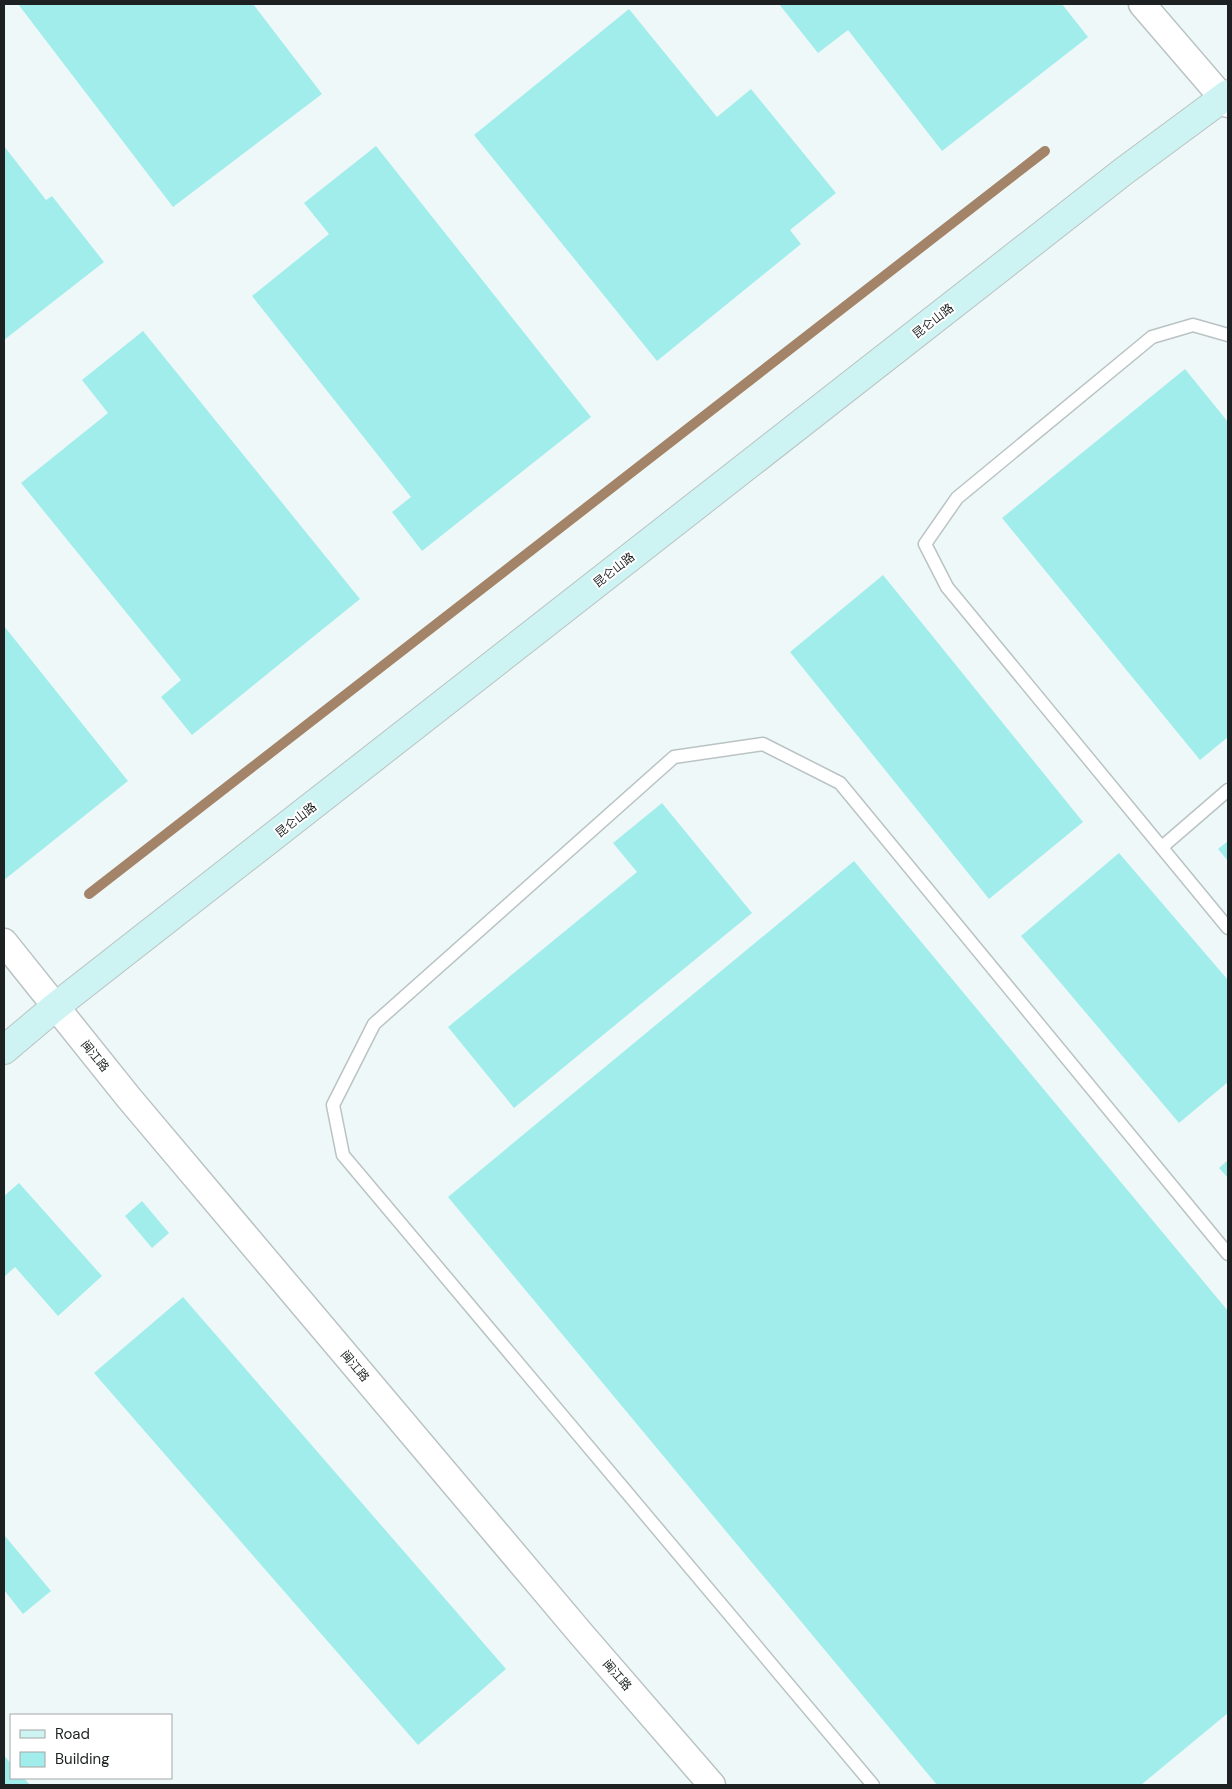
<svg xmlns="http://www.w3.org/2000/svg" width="1232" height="1789" font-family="'DM Sans','Noto Sans SC',sans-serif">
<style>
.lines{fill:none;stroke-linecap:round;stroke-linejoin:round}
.stream{stroke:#a38468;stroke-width:10}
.building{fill:#a1edec}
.lane-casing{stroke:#bac3c3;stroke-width:15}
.street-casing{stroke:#bac3c3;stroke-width:29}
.secondary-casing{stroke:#bac3c3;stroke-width:30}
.lane{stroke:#fff;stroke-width:12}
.street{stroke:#fff;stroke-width:26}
.secondary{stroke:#cdf3f3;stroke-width:28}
.labels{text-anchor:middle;stroke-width:4;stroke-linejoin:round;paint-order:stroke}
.street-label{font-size:12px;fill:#1d2121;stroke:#fff}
</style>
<rect width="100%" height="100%" fill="#eff8f8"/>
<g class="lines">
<path class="stream" d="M89 894 1045 151"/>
</g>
<path class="building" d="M18 4H253L322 94 173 207Z
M779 4H1062L1088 37 942 151 848 30 818 53Z
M629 9 717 117 751 89 836 193 790 230 801 244 657 361 474 135Z
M4 146 46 200 52 196 104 262 4 340Z
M376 146 591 417 422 551 392 512 411 497 252 296 329 234 304 203Z
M143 331 360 599 192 735 161 697 181 680 21 483 108 413 82 380Z
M1185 369 1228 422V737L1200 760 1002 518Z
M883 575 1083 822 989 899 790 652Z
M4 626 128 781 4 880Z
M662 803 752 913 514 1108 448 1027 637 872 613 843Z
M1228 841V861L1218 849Z
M1119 853 1228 980V1082L1179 1123 1021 936Z
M854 861 1228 1311V1713L1141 1785H937L448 1197Z
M1228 1160V1178L1219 1168Z
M19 1183 102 1276 58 1316 15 1267 4 1277V1196Z
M142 1201 169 1233 152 1248 125 1216Z
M183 1297 506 1669 418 1745 94 1373Z
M5 1536 51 1591 23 1614 4 1590Z
M4 1755 11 1764V1778H24L30 1785H4Z"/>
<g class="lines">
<defs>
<path id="lane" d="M1228 335 1193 325 1152 337 957 498 925 544 947 587 1228 928
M1162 847 1228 790
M873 1785 343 1155 333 1105 374 1024 674 757 763 744 840 783 1228 1254"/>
<path id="street" d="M1142 4 1228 104
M4 942 129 1098 582 1635 712 1785"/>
<path id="secondary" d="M4 1050 55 1007 1124 171 1228 94"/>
</defs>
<use href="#lane" class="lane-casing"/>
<use href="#street" class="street-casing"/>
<use href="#secondary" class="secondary-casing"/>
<use href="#lane" class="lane"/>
<use href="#street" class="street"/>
<use href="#secondary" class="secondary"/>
</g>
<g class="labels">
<g class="street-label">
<text transform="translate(933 321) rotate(-38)" y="4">昆仑山路</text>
<text transform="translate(614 570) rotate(-38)" y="4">昆仑山路</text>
<text transform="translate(296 820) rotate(-38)" y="4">昆仑山路</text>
<text transform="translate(95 1056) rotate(51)" y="4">闽江路</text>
<text transform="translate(355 1366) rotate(50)" y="4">闽江路</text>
<text transform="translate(617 1675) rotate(49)" y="4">闽江路</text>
</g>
</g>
<rect width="1232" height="1789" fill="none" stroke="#1d2121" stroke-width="10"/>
<rect x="10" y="1714" width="162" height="65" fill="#ffffff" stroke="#a5a6a6"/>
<rect x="20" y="1730" width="25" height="8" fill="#cdf3f3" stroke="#a5a6a6"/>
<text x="55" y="1739" font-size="15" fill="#1d2121">Road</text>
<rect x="20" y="1752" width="25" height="15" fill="#a1edec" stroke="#a5a6a6"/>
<text x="55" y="1764" font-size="15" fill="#1d2121">Building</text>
</svg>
